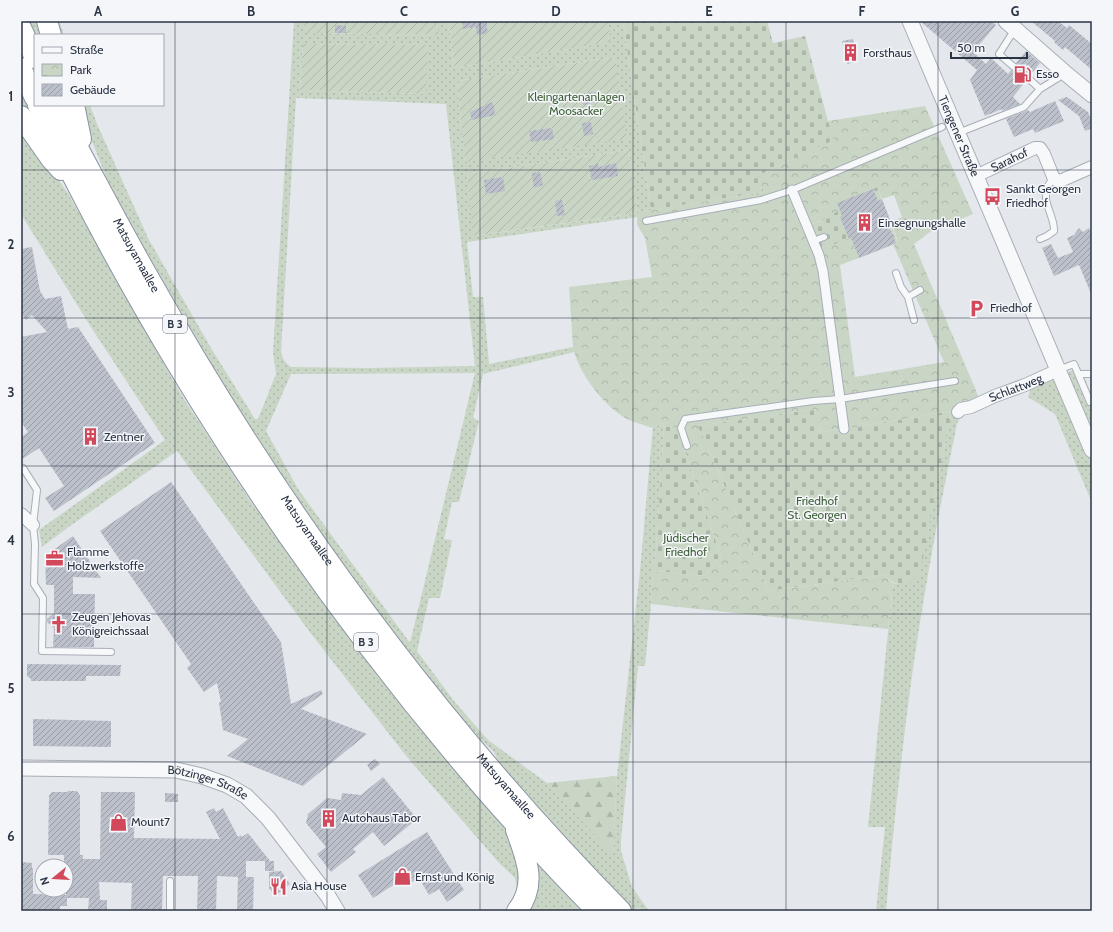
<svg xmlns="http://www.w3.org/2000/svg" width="1113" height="932" font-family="Cabin,sans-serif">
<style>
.grass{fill:url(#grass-dots);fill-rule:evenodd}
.forest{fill:url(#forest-firs)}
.cemetery{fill:url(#cemetery-stones)}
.park{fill:url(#park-crowns);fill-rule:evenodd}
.garden{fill:url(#garden-furrows)}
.building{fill:url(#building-hatch)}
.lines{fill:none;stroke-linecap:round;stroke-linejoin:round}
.service-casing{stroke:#a9aeb7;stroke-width:8}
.pedestrian-casing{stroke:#a9aeb7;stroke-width:11}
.minor-casing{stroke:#a9aeb7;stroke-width:14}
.tertiary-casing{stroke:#a9aeb7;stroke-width:17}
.trunk-casing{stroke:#8b94a3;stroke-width:22}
.service{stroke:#f7f8fa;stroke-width:6}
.pedestrian{stroke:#f7f8fa;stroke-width:9}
.minor{stroke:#f7f8fa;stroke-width:12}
.tertiary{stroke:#f7f8fa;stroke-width:15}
.trunk{stroke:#fff;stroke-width:20}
.grid{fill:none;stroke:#2b3445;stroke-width:1;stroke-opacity:0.55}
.labels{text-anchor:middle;stroke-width:3;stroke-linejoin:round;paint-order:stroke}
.shield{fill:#f4f6f9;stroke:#676e7b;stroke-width:1}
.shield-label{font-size:11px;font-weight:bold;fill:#2b3445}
.poi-label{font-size:12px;fill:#2b3445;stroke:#f4f6f9;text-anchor:start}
.park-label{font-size:12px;fill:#3f6138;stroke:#f4f6f9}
.street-label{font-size:12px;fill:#2b3445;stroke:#f4f6f9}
.neatline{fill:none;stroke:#2b3445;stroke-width:1.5}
.grid-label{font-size:13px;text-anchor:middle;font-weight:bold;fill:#2b3445}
</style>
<defs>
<pattern id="grass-dots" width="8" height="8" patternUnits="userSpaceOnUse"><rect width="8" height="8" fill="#c9d6c5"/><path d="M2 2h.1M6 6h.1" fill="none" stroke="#adb8ab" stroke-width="1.8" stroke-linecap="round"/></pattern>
<pattern id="forest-firs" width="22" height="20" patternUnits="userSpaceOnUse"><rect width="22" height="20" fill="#c9d6c5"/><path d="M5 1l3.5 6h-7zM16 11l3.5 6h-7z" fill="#adb8ab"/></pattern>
<pattern id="cemetery-stones" width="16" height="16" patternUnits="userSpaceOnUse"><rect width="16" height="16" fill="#c9d6c5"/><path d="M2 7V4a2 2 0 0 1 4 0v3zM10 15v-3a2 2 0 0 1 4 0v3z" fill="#adb8ab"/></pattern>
<pattern id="park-crowns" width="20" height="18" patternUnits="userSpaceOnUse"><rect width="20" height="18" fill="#c9d6c5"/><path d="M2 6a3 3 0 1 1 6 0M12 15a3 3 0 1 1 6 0" fill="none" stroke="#adb8ab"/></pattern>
<pattern id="garden-furrows" width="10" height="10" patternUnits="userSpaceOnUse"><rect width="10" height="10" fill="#c9d6c5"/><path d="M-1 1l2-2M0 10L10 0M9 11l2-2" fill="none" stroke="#adb8ab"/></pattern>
<pattern id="building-hatch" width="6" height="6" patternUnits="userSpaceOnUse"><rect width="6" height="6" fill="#bbc0ca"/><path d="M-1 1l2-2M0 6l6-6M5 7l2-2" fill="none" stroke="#989da6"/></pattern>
</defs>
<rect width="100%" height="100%" fill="#e4e7ec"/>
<path class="grass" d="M29 21H59L64 35 35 36Z
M294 21H305V33L438 35 437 21H449L454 68 610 42 608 21H623L651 210 637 212 629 150 467 174 474 236 637 213V217L467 242 473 297H483L489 364 573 347 574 352 483 374 473 418 479 421 459 502H452L444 539 452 540 440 598H429L417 651 454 701 488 740 547 783 613 854 617 776 640 571 653 425 664 426 656 550 653 571 651 604 645 666H638L621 840V851L632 887 649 911H641L639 908 631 911 504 775 494 752 480 739 418 667 274 469 224 386 138 237 107 179 84 121 66 105H90L97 124 148 238 211 348 255 419H258L276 374 273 352ZM303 44 365 45 426 94 300 90ZM615 57 465 161 457 81ZM296 98 446 104 475 366 368 368 291 367C285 363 282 358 281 351ZM475 373 410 643 298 489 266 431 291 374Z
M21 88 44 136 46 161 69 195 182 396 247 496 316 593 398 702 490 812 536 863 581 911H507L511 907 516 898 517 890 515 878 500 864 407 757 309 631 177 451 70 526 42 547 39 530 165 440 89 324 21 214Z
M1080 367 1092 396V503L1055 414 1028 397 1031 388Z
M952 411 961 415 957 424C940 505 925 586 913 668 902 748 893 830 886 911H876L885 827H868L893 583C905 586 914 582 920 572L939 472Z"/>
<path class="forest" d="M617 776 613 855 547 783Z"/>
<path class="cemetery" d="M623 21H767L773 43 805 36 828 121 835 140 757 176 764 192 651 210Z
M877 187 898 243 859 258 852 240 853 238 822 249 815 257 802 228 828 218 827 215 839 211 837 203Z
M817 409 820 432 844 429 952 411 939 472 921 569C915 587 896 589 884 575L769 591 708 447 697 426Z
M664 426 677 427 683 447 721 556 705 576 653 571 656 550Z"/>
<path class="park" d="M925 106 973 214 930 232 914 244 980 400 958 406 952 411 844 429 820 432 817 409 698 426 708 447 769 591 884 575 890 581 893 583 888 629 651 604 653 571 705 576 721 556 683 447 677 427 653 425 652 428C645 425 636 423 629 420 605 408 578 373 573 347L569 287 652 277 645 238 639 228 637 224V212L764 192 757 176 834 140 828 121ZM877 187 882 199 894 195 902 217 891 222 898 242 893 244 944 362 855 377 840 265 859 258 852 241 853 237 821 249 815 257 802 228 828 218V215L840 211 837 203Z"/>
<path class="garden" d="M305 21H437L439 35 304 33Z
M449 21H608L611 42 454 68Z
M303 44 428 45 426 94 300 90Z
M615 57 627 139 465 162 457 81Z
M629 150 637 213 473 236 467 174Z"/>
<path class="building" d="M462 21H486L488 33 477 35 476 27 463 29Z
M920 21H991L996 25 973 52 986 64 991 58 1008 74 1011 70 1015 71 1018 70V66L1016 63 1026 51 1040 63 1031 74H1027L1024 75V79L1025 82 1013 97 1020 104 1002 111V109L985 116 970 80 977 70Z
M1031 21H1058L1067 28 1069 25 1092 44V70L1065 47 1063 50 1054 42 1055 41Z
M335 25 346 26V33H335Z
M853 39 858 61 847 64 842 41Z
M599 91 601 101 583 105 582 94Z
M1067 97 1088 112 1092 122V128L1085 131 1079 116 1058 100Z
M1055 101 1064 121 1035 133 1033 129 1014 137 1006 119 1028 110 1030 112Z
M492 102 494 107 495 115 472 120 470 112Z
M591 122 593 134 584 136 582 123Z
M552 128 554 139 531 142 529 131Z
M616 163 618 176 592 180 589 166 598 164 599 167Z
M540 172 543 185 534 188 532 173Z
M503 177 505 191 486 194 484 180Z
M873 189 878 201 882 199 891 222 887 223 896 243 859 258 851 238 849 239 840 217 842 216 837 203Z
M562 200 565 215 557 216 555 201Z
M1079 228 1083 232 1089 228 1092 235V296L1079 265 1054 276 1042 248 1051 244 1058 258 1073 252 1067 238 1074 235Z
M32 247 40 291 45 299 61 296 68 329 78 327 155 443 54 511 45 498 64 486 39 448 21 460V437L28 432 21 422V337L47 332 32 315 26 320 21 313V249Z
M171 482 281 642 291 704 321 690 323 694 301 709 367 734 303 786 227 756 248 739 223 730 219 702H221L217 683 204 692 187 668 191 664 100 531Z
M73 536 101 578 73 577V594H95L94 647H53L54 628 47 622V619L54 613V585H46L45 556Z
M27 664 121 665 120 676H86V681H31V679L27 676Z
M33 719 111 721V747L33 746Z
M375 759 380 764 371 771 367 765Z
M383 777 417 819 384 846 373 832 353 849 356 852 331 872 317 854 326 847 306 823 308 814 327 798 341 800 342 793 361 795Z
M68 791H77L80 795V855H83V859H100L101 792H135L134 838 220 839 206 812 214 808 216 812 223 808 238 837 241 835 242 837 248 833 270 861H246V877H254L253 911H237L238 877 217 876 216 911H197L198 876H163L162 911H131L132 883 99 882 100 900H107V911H88L89 898H67V906H60V911H21V862L32 863V868H33V894L66 895V866H64V855H48L49 795 52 792H67Z
M165 793 178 794V802H165Z
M427 832 464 890 447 902 439 889 429 895 419 878 412 882 403 879 373 898 358 875Z
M265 861H274V871H265Z
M281 871 290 884 275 896 269 888V872Z"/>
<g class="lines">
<defs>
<path id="service" d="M1014 67 999 54 1015 29
M1028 78 1040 89 1058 78 1064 72
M958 133 1024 107 1040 89
M646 221 761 200 792 190 942 127
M1040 239 1047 236 1054 231C1055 217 1042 203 1047 189 1048 185 1051 181 1053 178
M813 241 824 237
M896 273 901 287 908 297 920 290
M908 297 914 320
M1058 370 1074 364 1090 402
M1079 374H1092
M687 446 681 428 685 419 813 401 840 399 955 381
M21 469 23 468 37 490 33 525 35 544 34 584 43 598 42 651 111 652
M170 911V881"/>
<path id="pedestrian" d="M792 190 819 255 823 271 844 429"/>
<g id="minor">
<path id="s1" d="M976 176 1035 148H1040L1044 154 1054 179 1060 181 1092 167"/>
<path id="s2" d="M958 412 961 409 971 407 995 396 1025 385 1058 370"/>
<path d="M21 514 33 525"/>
</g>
<g id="tertiary">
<path id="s3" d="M910 21 1092 450"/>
<path d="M1006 21 1064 72 1092 95"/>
<path id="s4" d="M21 768 176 770 202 776 227 785 246 796 268 818 328 896 337 911"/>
</g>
<g id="trunk">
<path d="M47 21 51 35"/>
<path d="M21 28 35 58"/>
<path d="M21 68 35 98"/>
<path d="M38 105C109 256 194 400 289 537 350 625 416 710 486 791 522 832 558 872 597 911"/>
<path id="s5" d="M57 105C70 134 85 161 100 189 116 219 133 250 150 280 279 509 437 723 621 911"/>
<path d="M74 105 81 139"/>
<path d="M21 116 51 159 61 170"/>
<path d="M516 830C526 858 538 884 517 911"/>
</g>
</defs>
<use href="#service" class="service-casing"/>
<use href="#pedestrian" class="pedestrian-casing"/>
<use href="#minor" class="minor-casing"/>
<use href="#tertiary" class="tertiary-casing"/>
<use href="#trunk" class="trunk-casing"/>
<use href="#service" class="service"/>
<use href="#pedestrian" class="pedestrian"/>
<use href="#minor" class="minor"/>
<use href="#tertiary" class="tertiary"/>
<use href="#trunk" class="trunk"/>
</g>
<path class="grid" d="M175 21V911M327 21V911M480 21V911M633 21V911M786 21V911M938 21V911M21 170H1092M21 318H1092M21 466H1092M21 614H1092M21 762H1092"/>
<defs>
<symbol id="building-bare" viewBox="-9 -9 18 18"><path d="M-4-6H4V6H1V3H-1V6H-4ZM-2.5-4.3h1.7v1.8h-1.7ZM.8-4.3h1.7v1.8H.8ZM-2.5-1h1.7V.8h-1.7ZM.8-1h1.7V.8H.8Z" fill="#d1495b" stroke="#f4f6f9" stroke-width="2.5" paint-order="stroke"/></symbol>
<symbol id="fuel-bare" viewBox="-9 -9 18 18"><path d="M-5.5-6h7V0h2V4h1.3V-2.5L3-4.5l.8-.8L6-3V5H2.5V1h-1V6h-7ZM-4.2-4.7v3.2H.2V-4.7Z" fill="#d1495b" stroke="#f4f6f9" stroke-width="2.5" paint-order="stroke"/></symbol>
<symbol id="bus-bare" viewBox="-9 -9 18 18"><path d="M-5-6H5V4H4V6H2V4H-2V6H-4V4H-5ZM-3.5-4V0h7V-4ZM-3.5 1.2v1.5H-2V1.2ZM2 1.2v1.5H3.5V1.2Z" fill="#d1495b" stroke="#f4f6f9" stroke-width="2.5" paint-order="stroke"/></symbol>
<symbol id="parking-bare" viewBox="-9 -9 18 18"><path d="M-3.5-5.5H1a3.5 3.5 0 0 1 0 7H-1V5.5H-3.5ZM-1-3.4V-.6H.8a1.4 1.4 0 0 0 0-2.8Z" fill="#d1495b" stroke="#f4f6f9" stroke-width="2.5" paint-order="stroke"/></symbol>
<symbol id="office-bare" viewBox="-9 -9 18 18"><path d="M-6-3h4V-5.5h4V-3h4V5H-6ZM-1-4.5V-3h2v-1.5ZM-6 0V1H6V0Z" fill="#d1495b" stroke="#f4f6f9" stroke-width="2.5" paint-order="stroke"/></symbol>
<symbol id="church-bare" viewBox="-9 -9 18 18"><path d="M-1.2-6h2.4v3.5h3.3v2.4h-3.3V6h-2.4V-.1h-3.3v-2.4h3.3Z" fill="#d1495b" stroke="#f4f6f9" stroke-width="2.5" paint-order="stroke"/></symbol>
<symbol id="shop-bare" viewBox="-9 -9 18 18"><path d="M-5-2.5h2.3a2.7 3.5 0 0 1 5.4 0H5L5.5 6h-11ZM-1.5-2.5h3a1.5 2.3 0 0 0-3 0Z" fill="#d1495b" stroke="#f4f6f9" stroke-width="2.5" paint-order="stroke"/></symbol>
<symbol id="restaurant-bare" viewBox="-9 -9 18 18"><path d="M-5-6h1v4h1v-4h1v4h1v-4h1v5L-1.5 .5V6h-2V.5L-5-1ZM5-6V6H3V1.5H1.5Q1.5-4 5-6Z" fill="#d1495b" stroke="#f4f6f9" stroke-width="2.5" paint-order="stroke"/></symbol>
</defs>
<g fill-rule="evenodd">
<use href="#building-bare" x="838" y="40" width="25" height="25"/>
<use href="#fuel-bare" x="1010" y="62" width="25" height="25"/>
<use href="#bus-bare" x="980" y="184" width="25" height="25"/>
<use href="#building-bare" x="852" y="210" width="25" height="25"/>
<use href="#parking-bare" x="964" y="296" width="25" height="25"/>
<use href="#building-bare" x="78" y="424" width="25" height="25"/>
<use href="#office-bare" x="42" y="546" width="25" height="25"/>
<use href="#church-bare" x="46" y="612" width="25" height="25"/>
<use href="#building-bare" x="316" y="806" width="25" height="25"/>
<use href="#shop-bare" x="106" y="810" width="25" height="25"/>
<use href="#shop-bare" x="390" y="864" width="25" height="25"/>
<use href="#restaurant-bare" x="266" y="874" width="25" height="25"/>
</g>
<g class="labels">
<g class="shield">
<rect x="163" y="315" width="24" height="18" rx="3"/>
<rect x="354" y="633" width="24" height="18" rx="3"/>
</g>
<g class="shield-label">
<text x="175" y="328">B 3</text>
<text x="366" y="646">B 3</text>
</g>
<g class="poi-label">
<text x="863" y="57">Forsthaus</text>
<text x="1036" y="78">Esso</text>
<text x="1006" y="193">Sankt Georgen<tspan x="1006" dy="14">Friedhof</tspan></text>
<text x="878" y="227">Einsegnungshalle</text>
<text x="990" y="312">Friedhof</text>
<text x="104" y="441">Zentner</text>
<text x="67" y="556">Flamme<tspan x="67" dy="14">Holzwerkstoffe</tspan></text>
<text x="72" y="621">Zeugen Jehovas<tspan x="72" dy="14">Königreichssaal</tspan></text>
<text x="342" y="822">Autohaus Tabor</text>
<text x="131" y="826">Mount7</text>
<text x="415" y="881">Ernst und König</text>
<text x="291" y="890">Asia House</text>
</g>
<g class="park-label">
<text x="576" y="101">Kleingartenanlagen<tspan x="576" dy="14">Moosacker</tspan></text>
<text x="817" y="505">Friedhof<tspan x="817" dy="14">St. Georgen</tspan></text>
<text x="686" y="542">Jüdischer<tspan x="686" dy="14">Friedhof</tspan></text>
</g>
<g class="street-label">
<text dy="4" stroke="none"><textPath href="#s3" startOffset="125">Tiengener Straße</textPath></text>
<text dy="4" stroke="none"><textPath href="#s1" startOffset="37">Sarahof</textPath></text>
<text dy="4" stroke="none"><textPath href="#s5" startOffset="170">Matsuyamaallee</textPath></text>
<text dy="4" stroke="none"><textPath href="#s2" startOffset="63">Schlattweg</textPath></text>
<text dy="4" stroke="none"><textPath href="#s5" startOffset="494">Matsuyamaallee</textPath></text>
<text dy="4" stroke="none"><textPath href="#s4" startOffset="189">Bötzinger Straße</textPath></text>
<text dy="4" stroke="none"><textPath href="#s5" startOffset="818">Matsuyamaallee</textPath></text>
</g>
</g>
<rect width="1113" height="932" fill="none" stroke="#f4f6f9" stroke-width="44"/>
<rect x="34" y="34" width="130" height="72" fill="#f4f6f9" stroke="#a4a8b1"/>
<rect x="42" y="47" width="20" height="6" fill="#f7f8fa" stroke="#a4a8b1"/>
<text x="70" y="54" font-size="12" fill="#2b3445">Straße</text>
<rect x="42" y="64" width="20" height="12" fill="url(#park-crowns)" stroke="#a4a8b1"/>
<text x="70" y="74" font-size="12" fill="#2b3445">Park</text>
<rect x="42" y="84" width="20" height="12" fill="url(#building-hatch)" stroke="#a4a8b1"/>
<text x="70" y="94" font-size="12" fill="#2b3445">Gebäude</text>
<g transform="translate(54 878) rotate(252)"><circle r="19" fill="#f4f6f9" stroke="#a4a8b1"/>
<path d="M0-3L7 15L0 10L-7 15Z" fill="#d1495b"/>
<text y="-6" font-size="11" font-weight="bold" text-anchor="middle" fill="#2b3445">N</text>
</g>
<path d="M951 52v6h76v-6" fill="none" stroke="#2b3445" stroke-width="2"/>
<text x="957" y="52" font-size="12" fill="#2b3445" stroke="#f4f6f9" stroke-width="3" paint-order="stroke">50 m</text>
<rect x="22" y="22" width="1069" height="888" class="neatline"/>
<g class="grid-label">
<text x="98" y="16">A</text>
<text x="251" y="16">B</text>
<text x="404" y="16">C</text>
<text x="556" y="16">D</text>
<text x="709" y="16">E</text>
<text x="862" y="16">F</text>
<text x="1015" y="16">G</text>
<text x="11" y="101">1</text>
<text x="11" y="249">2</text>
<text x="11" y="397">3</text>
<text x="11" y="545">4</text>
<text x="11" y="693">5</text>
<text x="11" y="841">6</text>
</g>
</svg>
